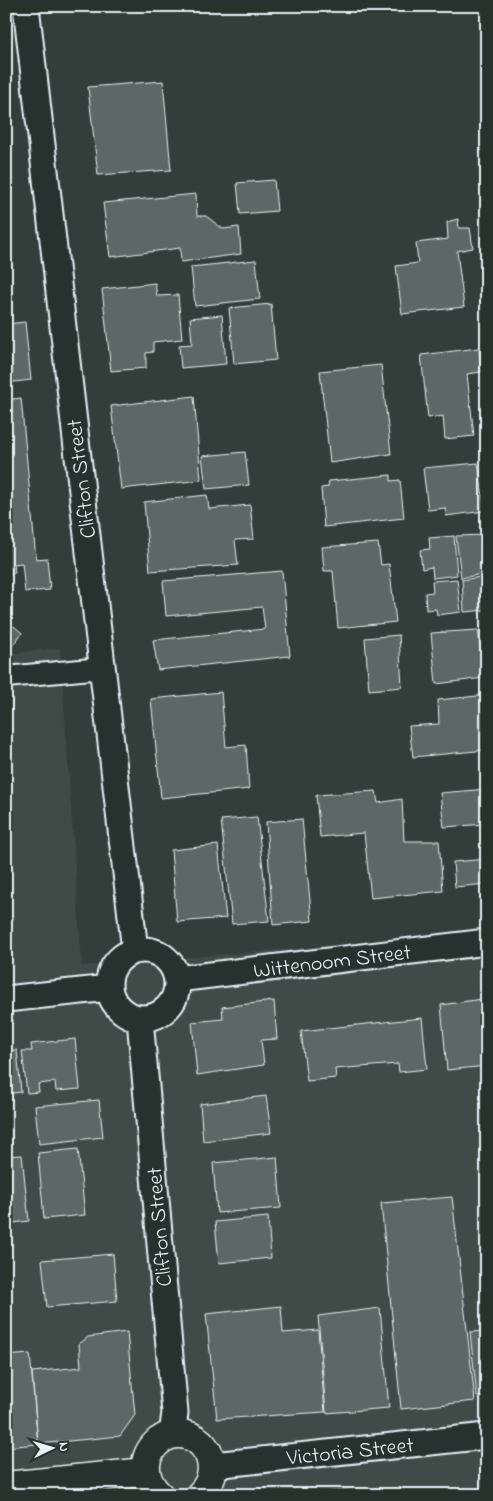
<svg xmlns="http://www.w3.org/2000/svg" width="493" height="1501" font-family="'Indie Flower',sans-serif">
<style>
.built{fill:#3f4b46}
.building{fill:#5c6865;stroke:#e8f1f8}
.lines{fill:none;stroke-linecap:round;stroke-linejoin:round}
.minor-casing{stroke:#e8f1f8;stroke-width:24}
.tertiary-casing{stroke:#e8f1f8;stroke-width:29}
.secondary-casing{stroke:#e8f1f8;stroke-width:31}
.minor{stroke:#26332d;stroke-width:20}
.tertiary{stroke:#26332d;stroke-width:25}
.secondary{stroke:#26332d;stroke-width:28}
.labels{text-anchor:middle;stroke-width:4.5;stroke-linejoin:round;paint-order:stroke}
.street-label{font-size:22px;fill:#e8f1f8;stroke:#26332d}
</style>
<rect width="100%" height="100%" fill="#323e39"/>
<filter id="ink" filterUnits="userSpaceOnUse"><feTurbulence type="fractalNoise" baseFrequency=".02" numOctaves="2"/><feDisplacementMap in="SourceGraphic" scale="10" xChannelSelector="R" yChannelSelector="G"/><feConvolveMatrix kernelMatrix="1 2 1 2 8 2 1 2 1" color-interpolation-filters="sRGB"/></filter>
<g filter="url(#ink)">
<path class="built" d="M60 648 82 966 487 933V1495H6V654Z"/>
<path class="building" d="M163 81 171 170 98 175 88 87Z
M274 180 277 211 240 214 237 183Z
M196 194 197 216H206L223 229 239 227 241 254 181 262 180 248 110 257 103 203Z
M458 219 459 228H470L473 248 457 251 464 307 402 314 396 266 418 263 416 243 448 239 447 222Z
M6 237 12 296H6Z
M256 260 260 299 195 306 191 267Z
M155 283 157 296 178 295 182 339 153 342V352L146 353V368L111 371 102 289Z
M271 304 276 360 234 364 229 308Z
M222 315 226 364 181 368 179 345 192 344 190 318Z
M25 322 31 380 6 383V324Z
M479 348 481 372 467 374 474 436 445 439 443 416 428 418 421 355Z
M381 365 391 454 330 463 320 371Z
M194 396 201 480 121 489 111 406Z
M21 398 36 559 47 558 50 590 25 592 22 563 14 564 15 573 6 574V400Z
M245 452 249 485 206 489 202 456Z
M478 463 485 511 446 516 445 508 428 510 423 468Z
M391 475V481L400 480 404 518 324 527 321 488 328 487 329 481Z
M207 495 209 509 250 505 254 539 235 540 238 565 150 571 144 502Z
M486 535 487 573 461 578 456 536Z
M454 536 457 575 433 578 432 567 422 569 420 550 430 549 429 538Z
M378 543 381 565 389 564 396 622 338 628 333 571H324L322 547Z
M282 571 290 656 158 670 153 640 265 629 262 607 166 616 163 581Z
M487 576V610L464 612 462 580Z
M457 579 461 612 437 615 436 609 426 610 425 593 433 592 432 581Z
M14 626 22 633 10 649 6 650V635Z
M478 630 484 678 436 684 431 633Z
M399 635 402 687 369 690 365 638Z
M221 692 226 747 246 745 249 789 161 798 151 699Z
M487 695V750L413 757 409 726 439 724 438 700Z
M487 789V824L444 827 440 793Z
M376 791 378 803 402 799 404 841H439L443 891 371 898 364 833 320 837 316 795Z
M257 817 269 921 232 924 221 820Z
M302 819 312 921 273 925 266 822Z
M218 845 226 918 177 922 171 850Z
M487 859V884L455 887 453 862Z
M482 999 487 1066 447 1070 441 1005Z
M274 1001 277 1039 261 1040 264 1065 197 1075 192 1022 223 1019 222 1007Z
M422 1018 427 1069 399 1072 398 1064 335 1069 336 1078 307 1081 301 1031Z
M75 1039 80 1089 56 1091 55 1082 38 1084 39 1092 27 1093 22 1051H32L31 1044Z
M17 1050 21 1092 6 1094V1051Z
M266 1096 271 1133 203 1141 200 1104Z
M99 1100 103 1137 39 1144 35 1106Z
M78 1149 85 1215 44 1219 38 1153Z
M22 1155 29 1221 6 1224V1156Z
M277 1157 281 1208 217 1213 213 1163Z
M452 1197 475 1401 401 1409 381 1203Z
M268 1217 271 1258 219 1263 215 1222Z
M113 1254 117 1301 47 1307 42 1260Z
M281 1306 283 1333 318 1330 325 1412 217 1419 206 1314Z
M380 1308 389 1408 326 1413 318 1316Z
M487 1331V1397H477L470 1332Z
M127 1332 135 1415 120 1436 38 1444 32 1372 81 1367 79 1344 88 1337Z
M30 1354 38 1444 6 1447V1356Z
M347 1490 348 1495H297Z"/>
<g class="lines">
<defs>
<path id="minor" d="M6 677 102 668"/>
<path id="tertiary" d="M26 6 135 951
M109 984a34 34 0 1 1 68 0a34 34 0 1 1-68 0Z
M177 979 487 942
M6 999 109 988
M140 1019 175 1413 172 1435
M213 1465 487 1436"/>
<path id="secondary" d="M6 1486 146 1472
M159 1495C150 1487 145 1477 146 1464 147 1455 152 1447 159 1441 193 1416 232 1464 200 1495"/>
</defs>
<use href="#minor" class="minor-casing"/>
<use href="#tertiary" class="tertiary-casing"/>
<use href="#secondary" class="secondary-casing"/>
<use href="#minor" class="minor"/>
<use href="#tertiary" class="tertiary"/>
<use href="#secondary" class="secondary"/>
</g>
</g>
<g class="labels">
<g class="street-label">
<text transform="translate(80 479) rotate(-97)" y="8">Clifton Street</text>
<text transform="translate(332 960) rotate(-7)" y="8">Wittenoom Street</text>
<text transform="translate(158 1227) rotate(-95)" y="8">Clifton Street</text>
<text transform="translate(350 1450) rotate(-6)" y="8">Victoria Street</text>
</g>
</g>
<rect width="493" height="1501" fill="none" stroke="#26332d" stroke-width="25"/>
<rect x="12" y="12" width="468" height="1476" fill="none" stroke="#e8f1f8" stroke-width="2" filter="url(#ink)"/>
<g transform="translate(52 1448) rotate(85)" stroke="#26332d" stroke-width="4" paint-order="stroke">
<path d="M0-4L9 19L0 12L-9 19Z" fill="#e8f1f8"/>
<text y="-8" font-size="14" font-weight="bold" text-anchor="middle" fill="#e8f1f8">N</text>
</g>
</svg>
